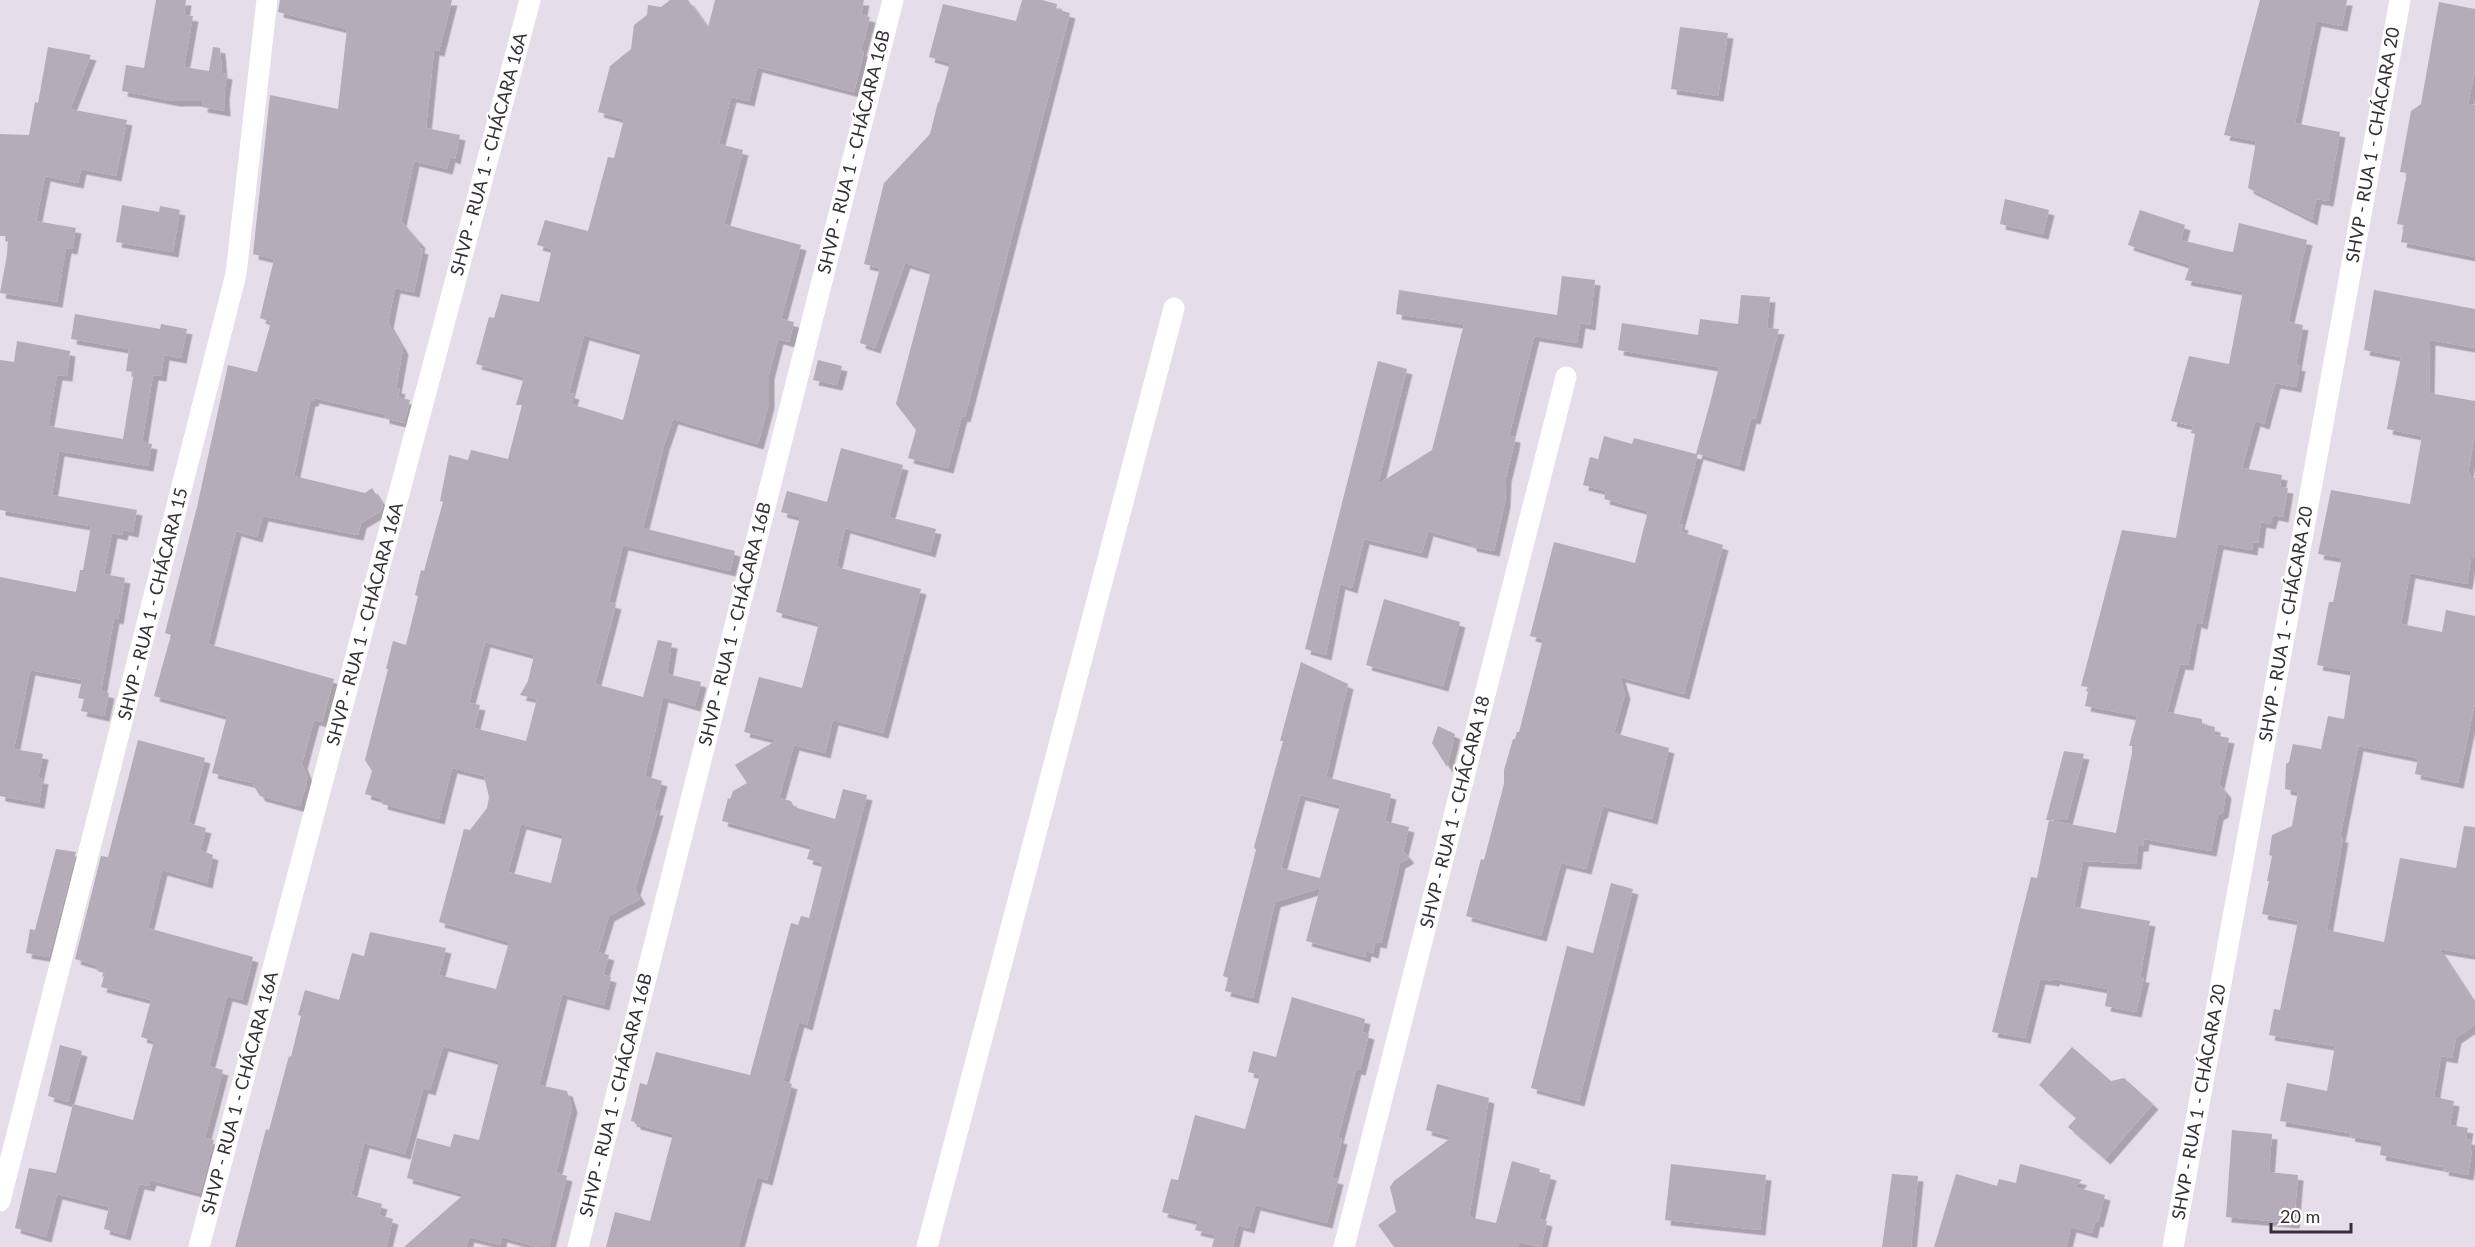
<svg xmlns="http://www.w3.org/2000/svg" width="2475" height="1247" font-family="Lato,sans-serif">
<style>
.building{fill:#b4acb8;fill-rule:evenodd;filter:url(#shadow)}
.lines{fill:none;stroke-linecap:round;stroke-linejoin:round}
.street{stroke:#fff;stroke-width:21}
.labels{text-anchor:middle;stroke-width:4.5;stroke-linejoin:round;paint-order:stroke}
.street-label{font-size:18px;fill:#343136;stroke:#fff}
</style>
<defs>
<filter id="shadow"><feDropShadow dx="5.5" dy="5.5" stdDeviation="0" flood-color="#0004"/></filter>
</defs>
<rect width="100%" height="100%" fill="#e6ddea"/>
<path class="building" d="M156 0H186L184 15 193 16 184 67 209 71 213 47 220 48 222 73 227 74 224 94 225 111 202 107 203 101H174L122 91 126 65 144 68Z
M280 0H452L439 51 434 50 426 128 460 135 455 159 450 157 447 169 414 161 401 221 420 243 419 248 423 249 414 292 395 288 388 323 403 349 396 388 400 389 398 397 410 400 404 423 384 418V414L314 398 313 401H310L294 476 365 493 372 488 383 505 381 511 361 523 358 535 263 516 257 537 236 531 208 644 334 679 322 722 314 720 302 764 308 778 300 806H297L260 796 252 783 212 773 227 716 154 696 171 635 165 633 197 507 228 365 257 372 271 322 260 318 274 259 253 254 270 95 338 109 347 29 278 12Z
M670 0H688L708 28 715 0H864L861 15 870 17 861 51 864 52 854 92 757 67 749 101 731 97 719 144 743 150 724 224 801 245 781 319 794 322 789 342 778 339 769 374V403L758 444 673 419 664 445 643 528 735 551 730 571 623 545 609 602 616 604 595 684 643 697 658 640 672 643 667 674 701 682 695 706 663 697 645 776 662 781 654 810H658L635 890 640 899 609 916 598 952 609 955 603 975 611 977 604 1005 562 994 539 1085 567 1091 572 1107 556 1173 567 1176 549 1247H538L502 1237 500 1245 469 1237 466 1247H404L464 1194 407 1178 417 1138 450 1147 454 1134 479 1140 499 1061 443 1046 430 1090 423 1088 405 1154 364 1143 351 1195 382 1204 379 1215 393 1219 386 1247H235L266 1129 269 1130 289 1056 291 1057 301 1016 298 1015 305 990 339 1000 352 953 364 956 370 932 446 948 439 975 496 989 509 942 439 922 464 829 470 830 487 808 489 797 484 776 452 768 439 819 382 804 383 799 365 794 372 771 365 760 388 669H386L393 641 406 645 418 596 415 595 421 570 424 571 443 502 440 501 449 455 468 460 471 450 508 459 522 405H516L524 377 476 364 489 317 494 318 501 294 539 302 552 249 537 245 545 220 588 231 608 157 614 158 624 119 598 112 610 66 631 49 634 25 647 15 648 5 661 7ZM584 335 641 351 623 420 571 404 574 394 569 393ZM485 642 534 655 528 681 520 695 537 699 526 741 474 728 480 705 469 703ZM521 824 563 835 551 883 508 872Z
M1022 0H1042L1057 4 1056 9 1070 13 965 417 962 416 948 468 908 458 916 430 896 404 931 271 905 263 875 348 860 343 880 268 864 264 884 183 930 134 938 102H939L950 63 929 57 943 4 1016 21Z
M2260 0H2347L2342 26 2316 21 2295 123 2340 132 2328 201 2316 199 2312 220 2248 188 2256 141 2224 135Z
M2439 2 2475 9V70L2468 104 2475 105V257L2401 242 2404 225 2397 224 2407 173 2400 172 2411 111 2421 104Z
M1680 27 1728 33 1718 96 1671 89Z
M48 47 91 55 70 109 127 120 116 176 81 169 78 183 45 176 36 221 76 228 72 249 66 248 57 302 0 293 7 255 8 236H0V134L29 135 35 102 38 103Z
M2005 199 2049 210 2043 234 2000 224Z
M122 205 159 212 160 206 180 210 173 252 116 242Z
M2140 210 2185 225 2181 240 2226 251 2233 252 2239 223 2307 240 2288 322 2303 325 2296 365 2300 366 2296 387 2275 383 2264 424 2255 421 2242 468 2282 475 2280 487 2288 488 2283 517 2273 515 2270 524 2261 522 2258 543 2253 542 2252 550 2218 544 2202 624 2196 622 2188 665 2180 664 2167 712 2202 719V724L2215 727 2214 735 2229 738 2219 784 2226 793 2223 812 2218 815 2211 851 2144 839 2143 846H2138L2136 864 2083 861 2074 907 2150 921 2140 977H2144L2136 1012 2105 1006 2108 989 2054 979V981L2040 979 2025 1038 1992 1032 2031 877 2037 878 2049 820 2116 833 2132 753V746H2129L2137 716 2085 706 2089 687 2081 686 2122 530 2176 538 2195 434 2191 433 2193 426 2171 421 2189 356 2229 364 2243 291 2185 280 2190 265 2128 245Z
M1562 276 1595 280 1590 325 1580 323 1577 343 1534 336 1509 436 1515 437 1514 445 1506 477 1505 502 1494 551 1471 546V543L1428 531 1422 553 1364 539 1352 588 1340 584 1326 655 1305 649 1378 361 1407 369 1378 484 1432 450 1464 324 1396 314 1399 290 1557 315Z
M2374 290 2475 309V348L2430 340 2429 393 2475 401V432L2468 473H2471L2470 478H2475V558H2471L2467 584 2410 573 2401 624 2442 632 2446 610 2475 616V702L2458 783 2415 774 2418 758 2358 746 2340 837H2343L2327 930 2384 942 2400 858 2456 868 2464 826 2475 827V955L2439 949 2475 1004V1025L2456 1038 2452 1058 2441 1056 2434 1097 2454 1101 2450 1125 2468 1128 2466 1139 2471 1140 2470 1149 2472 1150 2468 1175 2443 1170 2444 1167 2380 1155 2382 1142 2349 1136 2350 1133 2280 1121 2287 1083 2327 1091 2335 1046 2269 1035 2274 1009 2280 1010 2298 921 2262 914 2269 881H2267L2272 856 2269 855 2272 835 2292 826 2298 792 2285 789 2286 764 2289 762 2293 744 2321 749 2328 716 2344 719 2351 671 2317 665 2329 602H2333L2342 558 2318 554 2331 490 2410 504 2422 436 2387 429 2401 357 2364 350Z
M1741 295 1770 297 1767 328 1779 329 1755 419 1751 418 1739 466 1698 454 1679 524 1683 525 1681 532 1723 545 1684 694 1620 677 1625 694 1614 733 1669 748 1652 819 1603 806 1586 869 1561 863 1541 936 1466 916 1481 859 1484 860 1504 784V770L1513 739H1515L1517 732H1519L1543 639 1530 636 1554 542 1635 563 1648 511 1604 499 1606 491 1583 485 1590 457 1598 459 1604 436 1632 444 1634 438 1696 454 1710 403 1719 367 1618 350 1622 323 1698 335 1700 319 1738 324Z
M75 314 160 329 161 324 187 329 181 358 164 355 161 376 153 375 142 442 152 444 148 466 59 451 52 495 137 510 133 532 123 530 122 535 112 533 104 574 125 578 118 619 114 618 101 691 109 693 104 716 81 711 84 699 78 698 82 680 30 670 14 749 43 754 38 778 43 779 39 803 0 796V577L76 592 80 570H83L91 526 0 510V360L14 362 17 341 70 351 67 376 57 375 48 426 123 439 134 372 126 371 129 349 71 339Z
M818 360 842 366 837 385 813 380Z
M841 448 903 465 889 517 936 529 930 552 845 528 836 567 921 589 883 733 833 720 825 753 794 745 779 798 791 801 794 807 835 819 843 789 867 795 807 1025 799 1022 783 1081 792 1084 767 1180 757 1177 738 1247H606L615 1212 650 1221 673 1134 635 1124V1122L631 1121 640 1083 647 1085 656 1052 750 1075 791 923 798 925 801 916 809 918 823 863 807 859 811 846 722 821 728 798 730 799 733 791 747 783 735 765 777 740 744 732 759 677 802 688 819 623 776 612 800 517 781 512 787 491 827 502Z
M1384 599 1460 622 1443 686 1366 665Z
M1301 662 1348 684 1326 777 1391 794 1385 821 1409 827 1403 851 1409 858 1400 863 1381 943 1375 942 1373 953 1366 951 1365 957 1306 941 1320 888 1275 902 1253 998 1225 991 1228 978 1223 976 1256 850 1254 847 1283 741H1280ZM1300 795 1340 805 1320 878 1281 868Z
M1438 726 1455 734 1447 767 1432 743Z
M138 740 205 758 188 823 206 828 200 850 213 855 207 883 162 870 148 928 253 957 242 1000 227 996 209 1066 223 1070 205 1138 214 1140 200 1193 151 1180 149 1186 139 1184 125 1235 104 1229 109 1207 57 1194 46 1237 15 1228 29 1168 56 1173 73 1104 133 1120 154 1041 141 1037 151 1000 101 987 105 973 97 971 98 966 75 959 101 856 108 857Z
M2064 751 2084 754 2067 820H2046Z
M56 849 76 852 49 957 26 953 30 929 35 930Z
M1611 883 1633 889 1579 1101 1531 1088 1567 946 1593 953Z
M1292 997 1365 1019 1362 1032 1369 1034 1360 1070 1356 1069 1338 1138 1342 1139 1332 1178 1338 1179 1327 1223 1255 1205 1249 1228 1238 1225 1233 1247H1212L1215 1235 1195 1230 1198 1221 1162 1212 1171 1179 1178 1180 1195 1115 1245 1129 1260 1075 1248 1072 1253 1051 1276 1057Z
M60 1045 82 1051 68 1102 48 1096Z
M2072 1047 2111 1081 2124 1078 2153 1104 2105 1159 2068 1127 2076 1118 2039 1085Z
M1437 1084 1489 1098 1469 1217 1496 1223 1512 1161 1540 1169 1539 1172 1551 1175 1539 1219 1547 1221 1541 1247 1518 1242 1517 1247H1394L1378 1225 1396 1212 1390 1187 1394 1181 1452 1137 1426 1130Z
M2232 1130 2272 1134 2269 1172 2298 1175 2294 1223 2226 1217Z
M1671 1164 1766 1175 1760 1230 1665 1220Z
M2020 1164 2082 1180 2075 1187 2105 1195 2098 1222 2095 1221 2092 1233 2071 1227 2066 1247H1934L1956 1174 1997 1186 1999 1179 2016 1183Z
M1892 1174 1918 1176 1911 1247H1882Z"/>
<g class="lines">
<path class="street" d="M0 1201 236 274 267 0
M199 1247 530 0
M578 1247 893 0
M927 1247 1174 308
M1344 1247 1566 377
M2173 1247 2400 0"/>
</g>
<g class="labels">
<g class="street-label">
<text transform="translate(2373 145) rotate(-80)" y="6">SHVP - RUA 1 - CHÁCARA 20</text>
<text transform="translate(854 152) rotate(-76)" y="6">SHVP - RUA 1 - CHÁCARA 16B</text>
<text transform="translate(489 154) rotate(-75)" y="6">SHVP - RUA 1 - CHÁCARA 16A</text>
<text transform="translate(153 604) rotate(-76)" y="6">SHVP - RUA 1 - CHÁCARA 15</text>
<text transform="translate(365 624) rotate(-75)" y="6">SHVP - RUA 1 - CHÁCARA 16A</text>
<text transform="translate(735 624) rotate(-76)" y="6">SHVP - RUA 1 - CHÁCARA 16B</text>
<text transform="translate(2286 624) rotate(-80)" y="6">SHVP - RUA 1 - CHÁCARA 20</text>
<text transform="translate(1455 812) rotate(-76)" y="6">SHVP - RUA 1 - CHÁCARA 18</text>
<text transform="translate(240 1093) rotate(-75)" y="6">SHVP - RUA 1 - CHÁCARA 16A</text>
<text transform="translate(616 1095) rotate(-76)" y="6">SHVP - RUA 1 - CHÁCARA 16B</text>
<text transform="translate(2199 1102) rotate(-80)" y="6">SHVP - RUA 1 - CHÁCARA 20</text>
</g>
</g>
<path d="M2271 1223v9h80v-9" fill="none" stroke="#343136" stroke-width="3"/>
<text x="2280" y="1223" font-size="18" fill="#343136" stroke="#ffffff" stroke-width="4.5" paint-order="stroke">20 m</text>
</svg>
